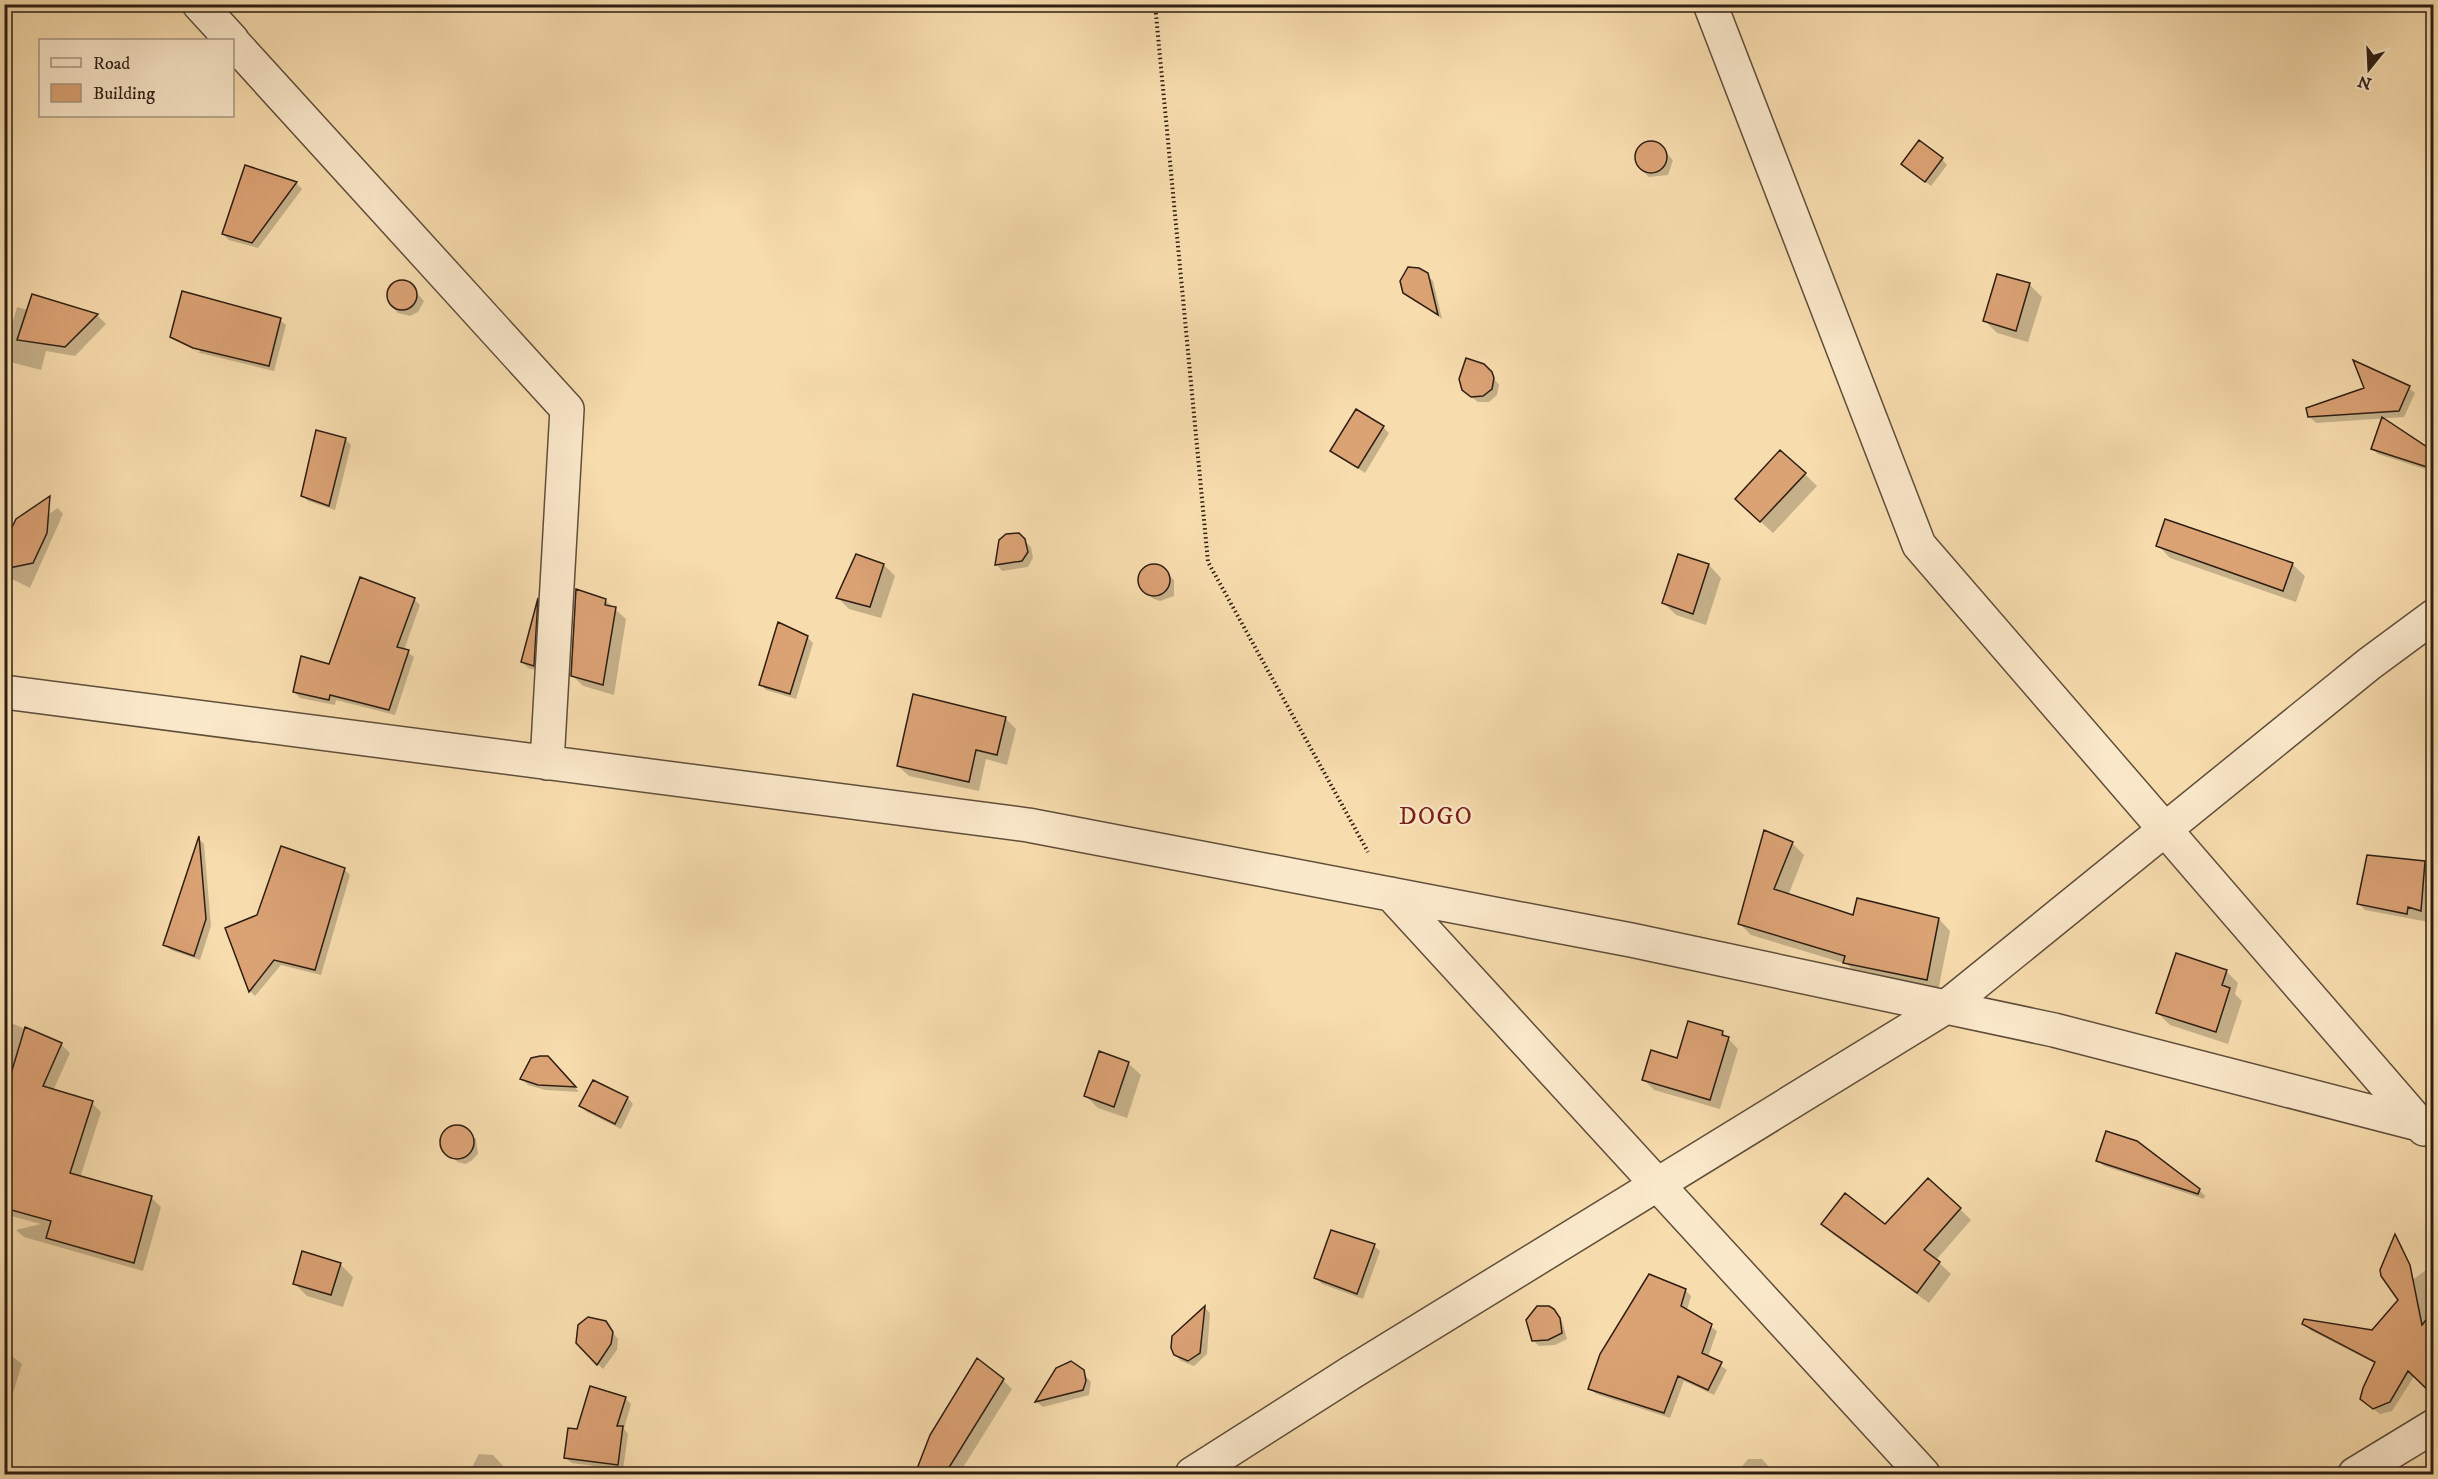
<svg xmlns="http://www.w3.org/2000/svg" width="2438" height="1479" font-family="'IM FELL DW Pica',serif">
<style>
.shadow{fill:#0003}
.building{fill:#dba274;stroke:#2e1e13;stroke-width:1.5}
.lines{fill:none;stroke-linecap:round;stroke-linejoin:round}
.minor-casing{stroke:#604e3a;stroke-width:36}
.path{stroke:#2e1e13;stroke-width:4;stroke-dasharray:1.5 3;stroke-linecap:butt}
.minor{stroke:#fae8ca;stroke-width:33}
.labels{text-anchor:middle;stroke-width:4.5;stroke-linejoin:round;paint-order:stroke}
.quarter-label{font-size:24px;letter-spacing:1.5px;fill:#7a1f14;stroke:#fae8ca}
</style>
<rect width="100%" height="100%" fill="#f7dcad"/>
<filter id="stains"><feTurbulence type="fractalNoise" baseFrequency=".00333" numOctaves="4"/><feColorMatrix values="0 0 0 0 .2 0 0 0 0 .09 0 0 0 0 .02 0 0 0 .5 -.17"/></filter>
<radialGradient id="worn" r=".72"><stop offset=".6" stop-color="#630" stop-opacity="0"/><stop offset="1" stop-color="#630" stop-opacity=".3"/></radialGradient>
<path class="shadow" d="M1647 144 1658 145 1673 160 1668 175 1649 177 1643 171 1636 157 1641 147Z
M1942 159 1947 165 1931 186 1909 170Z
M246 167 297 184 302 189 258 248 229 240 223 234Z
M1427 275 1433 281 1442 319 1405 293Z
M406 281 424 301 418 312 410 316 398 313 392 307 387 293 396 282Z
M2029 284 2042 297 2028 342 1997 333 1985 321Z
M33 296 97 315 106 324 75 356 46 351 41 370 14 363 4 353 17 307 28 310Z
M280 320 286 325 274 371 200 353 177 342 199 353 200 350 171 336Z
M2355 363 2409 388 2415 393 2404 417 2316 423 2310 417 2366 389Z
M1483 365 1499 385 1497 395 1489 402H1478L1470 396Z
M2383 419 2434 453V472L2378 454 2372 448Z
M1383 427 1389 433 1365 473 1332 451Z
M345 439 351 445 335 510 308 501 302 495Z
M1805 474 1817 486 1773 533 1749 511Z
M58 508 63 514 30 588 4 575V544Z
M1018 535 1031 547 1033 558 1028 567 1002 571 997 565 1000 541Z
M2158 545 2292 564 2305 576 2296 602 2170 558Z
M1679 556 1709 565 1721 578 1706 625 1676 615 1664 603Z
M884 565 895 576 881 618 849 609 838 598Z
M1149 566 1162 569 1174 580V596L1160 601 1152 598 1145 592 1140 583 1139 576Z
M361 579 415 600 420 605 404 650 414 657 395 715 336 700 335 705 300 698 294 692 330 666Z
M538 600 543 605 539 671 528 668 522 662Z
M606 601 626 619 614 695 583 686 572 675Z
M807 637 813 643 796 699 766 690 760 684Z
M914 696 1005 718 1016 729 1007 765 986 759 979 791 909 776 898 766Z
M199 839 204 844 211 926 200 960 171 950 165 944Z
M1792 843 1804 855 1788 896 1854 917 1939 919 1950 931 1938 991 1857 974 1847 964 1751 935 1739 923Z
M2368 856 2434 863V923L2365 910 2359 904Z
M344 869 350 875 321 975 281 965 255 996 250 991 258 917Z
M2226 971 2238 983 2235 994 2242 1001 2228 1044 2170 1025 2158 1013Z
M4 1020 61 1044 70 1053 53 1091 92 1103 101 1112 80 1178 152 1198 161 1207 143 1271 24 1237 16 1230 41 1224 4 1214Z
M1722 1032 1738 1049 1720 1109 1654 1090 1644 1080Z
M1128 1063 1141 1075 1127 1118 1098 1108 1086 1096Z
M554 1064 579 1092 545 1090 528 1085 522 1079Z
M628 1098 633 1104 621 1129 587 1112 581 1106Z
M453 1126 461 1127 476 1139 478 1154 471 1161 465 1164 458 1162 446 1153 442 1137Z
M2098 1160 2199 1190 2205 1196 2204 1199 2104 1166Z
M1960 1209 1971 1220 1936 1260 1951 1274 1929 1303 1834 1235 1823 1224 1886 1226Z
M1374 1246 1380 1251 1363 1299 1322 1284 1316 1278Z
M340 1264 353 1277 343 1307 307 1296 295 1284Z
M2434 1264V1372L2423 1383 2415 1375 2392 1411 2380 1414 2368 1405 2376 1364 2310 1330 2304 1324 2373 1331 2400 1300 2395 1293Z
M1685 1290 1691 1296 1687 1310 1717 1331 1708 1357 1727 1370 1714 1395 1684 1381 1670 1418 1596 1394 1590 1388Z
M1205 1308 1210 1313 1207 1354 1194 1366 1181 1361 1175 1355 1173 1337Z
M1548 1308 1562 1321 1567 1339 1555 1345 1539 1346 1533 1340 1528 1320 1533 1311Z
M583 1322 605 1323 618 1339 617 1350 603 1369 580 1348 576 1337Z
M4 1350 22 1364 4 1422Z
M1061 1366 1081 1371 1091 1382 1089 1395 1043 1407 1037 1402Z
M1003 1380 1012 1389 959 1474H916L931 1436Z
M625 1398 631 1404 624 1429 628 1434 623 1470 572 1463 566 1458 578 1431Z
M479 1454 493 1455 506 1469 507 1474H473L470 1471Z
M1748 1459H1762L1775 1474H1741L1740 1469Z
M1865 1468 1872 1474H1861Z"/>
<path class="building" d="M1919 140 1943 158 1925 182 1901 164Z
M1635 157a16 16 0 1 1 32 0a16 16 0 1 1-32 0Z
M245 165 297 182 252 243 222 234Z
M1408 267 1419 268 1428 273 1438 315 1403 293 1400 281Z
M1997 274 2030 283 2016 331 1983 321Z
M387 295a15 15 0 1 1 30 0a15 15 0 1 1-30 0Z
M182 291 281 318 269 366 193 348 170 337Z
M32 294 98 314 65 347 17 340Z
M1466 358 1484 364 1492 372 1494 378 1492 389 1483 396 1471 397 1462 390 1459 379Z
M2353 360 2410 386 2399 411 2308 417 2306 408 2364 388Z
M1356 409 1384 426 1358 468 1330 451Z
M2382 417 2433 451V469L2371 449Z
M316 430 346 438 329 506 301 496Z
M1780 450 1806 473 1760 522 1735 499Z
M50 496 47 533 33 563 4 569V544L16 519Z
M2165 519 2293 563 2283 591 2156 546Z
M1019 533 1025 539 1028 552 1022 561 995 565 999 540 1006 534Z
M856 554 884 564 870 607 836 598Z
M1678 554 1709 564 1693 614 1662 603Z
M1138 580a16 16 0 1 1 32 0a16 16 0 1 1-32 0Z
M360 577 415 598 397 647 409 650 389 710 330 695 329 700 293 692 301 656 329 664Z
M576 589 606 599 605 605 616 607 603 685 571 676Z
M538 598 534 666 521 662Z
M778 622 808 636 790 694 759 685Z
M913 694 1006 717 997 755 976 750 969 782 897 766Z
M1764 830 1793 842 1774 889 1853 915 1857 898 1939 918 1927 980 1843 963 1845 956 1738 924Z
M199 836 206 919 194 956 163 945Z
M281 846 345 868 315 970 274 960 249 992 225 928 257 915Z
M2367 855 2425 861 2421 911 2408 907 2407 914 2357 904Z
M2176 953 2227 970 2222 985 2230 988 2216 1032 2156 1013Z
M1688 1021 1723 1031 1722 1035 1729 1037 1710 1100 1642 1080 1651 1050 1677 1058Z
M25 1027 62 1043 43 1086 93 1101 70 1173 152 1196 134 1263 46 1238 51 1221 4 1208V1097Z
M1099 1051 1129 1062 1114 1107 1084 1096Z
M540 1056H548L576 1087 538 1085 520 1079 531 1058Z
M593 1080 628 1097 615 1124 579 1106Z
M440 1142a17 17 0 1 1 34 0a17 17 0 1 1-34 0Z
M2106 1131 2137 1141 2200 1189 2198 1194 2096 1161Z
M1928 1178 1961 1208 1924 1250 1940 1262 1917 1293 1821 1224 1845 1193 1885 1224Z
M1331 1230 1375 1244 1357 1294 1314 1278Z
M2395 1234 2410 1265 2422 1325 2433 1311V1361L2430 1364 2433 1395 2408 1371 2390 1402 2373 1409 2360 1399 2363 1388 2375 1362 2302 1324 2304 1319 2372 1330 2398 1300 2381 1276 2380 1270Z
M302 1251 341 1263 331 1295 293 1284Z
M1649 1274 1686 1289 1681 1306 1712 1324 1702 1353 1722 1362 1708 1390 1678 1376 1664 1413 1588 1389 1600 1354Z
M1205 1306 1200 1353 1188 1361 1174 1355 1171 1348 1172 1336Z
M1537 1306H1549L1554 1309 1560 1318 1562 1333 1548 1340 1532 1341 1526 1320Z
M588 1317 606 1321 613 1332 611 1344 597 1365 576 1343 578 1325Z
M977 1358 1004 1379 945 1474H915L930 1435Z
M1071 1361 1084 1370 1086 1381 1083 1390 1035 1402 1056 1368Z
M590 1386 626 1397 617 1426H623L618 1465 564 1458 568 1428 577 1429Z"/>
<g class="lines">
<defs>
<path id="minor" d="M199 4 232 40
M1710 4 1919 545 2424 1129
M232 41 567 409 547 763
M4 692 1028 825 1631 940 2054 1030 2434 1128
M1391 894 1923 1474
M1192 1474 1352 1372 1946 1007 2369 664 2434 616
M2355 1474 2434 1426"/>
</defs>
<use href="#minor" class="minor-casing"/>
<path class="path" d="M1155 4 1208 562 1368 852"/>
<use href="#minor" class="minor"/>
</g>
<g class="labels">
<g class="quarter-label">
<text x="1436" y="824">DOGO</text>
</g>
</g>
<rect width="2438" height="1479" fill="none" stroke="#f7dcad" stroke-width="24"/>
<rect x="6" y="6" width="2426" height="1467" fill="none" stroke="#2e1e13" stroke-width="3"/>
<rect x="12" y="12" width="2414" height="1455" fill="none" stroke="#2e1e13" stroke-width="1.5"/>
<rect x="39" y="39" width="195" height="78" fill="#fae8ca" stroke="#a89781" stroke-width="1.5"/>
<rect x="51" y="58" width="30" height="9" fill="#fae8ca" stroke="#a89781" stroke-width="1.5"/>
<text x="93" y="69" font-size="18" fill="#2e1e13">Road</text>
<rect x="51" y="84" width="30" height="18" fill="#dba274" stroke="#a89781" stroke-width="1.5"/>
<text x="93" y="99" font-size="18" fill="#2e1e13">Building</text>
<g transform="translate(2369 69) rotate(198)" stroke="#fae8ca" stroke-width="4.5" paint-order="stroke">
<path d="M0-4.5L10 22L0 15L-10 22Z" fill="#2e1e13"/>
<text y="-9" font-size="16" font-weight="bold" text-anchor="middle" fill="#2e1e13">N</text>
</g>
<rect width="100%" height="100%" filter="url(#stains)"/>
<rect width="100%" height="100%" fill="url(#worn)"/>
</svg>
